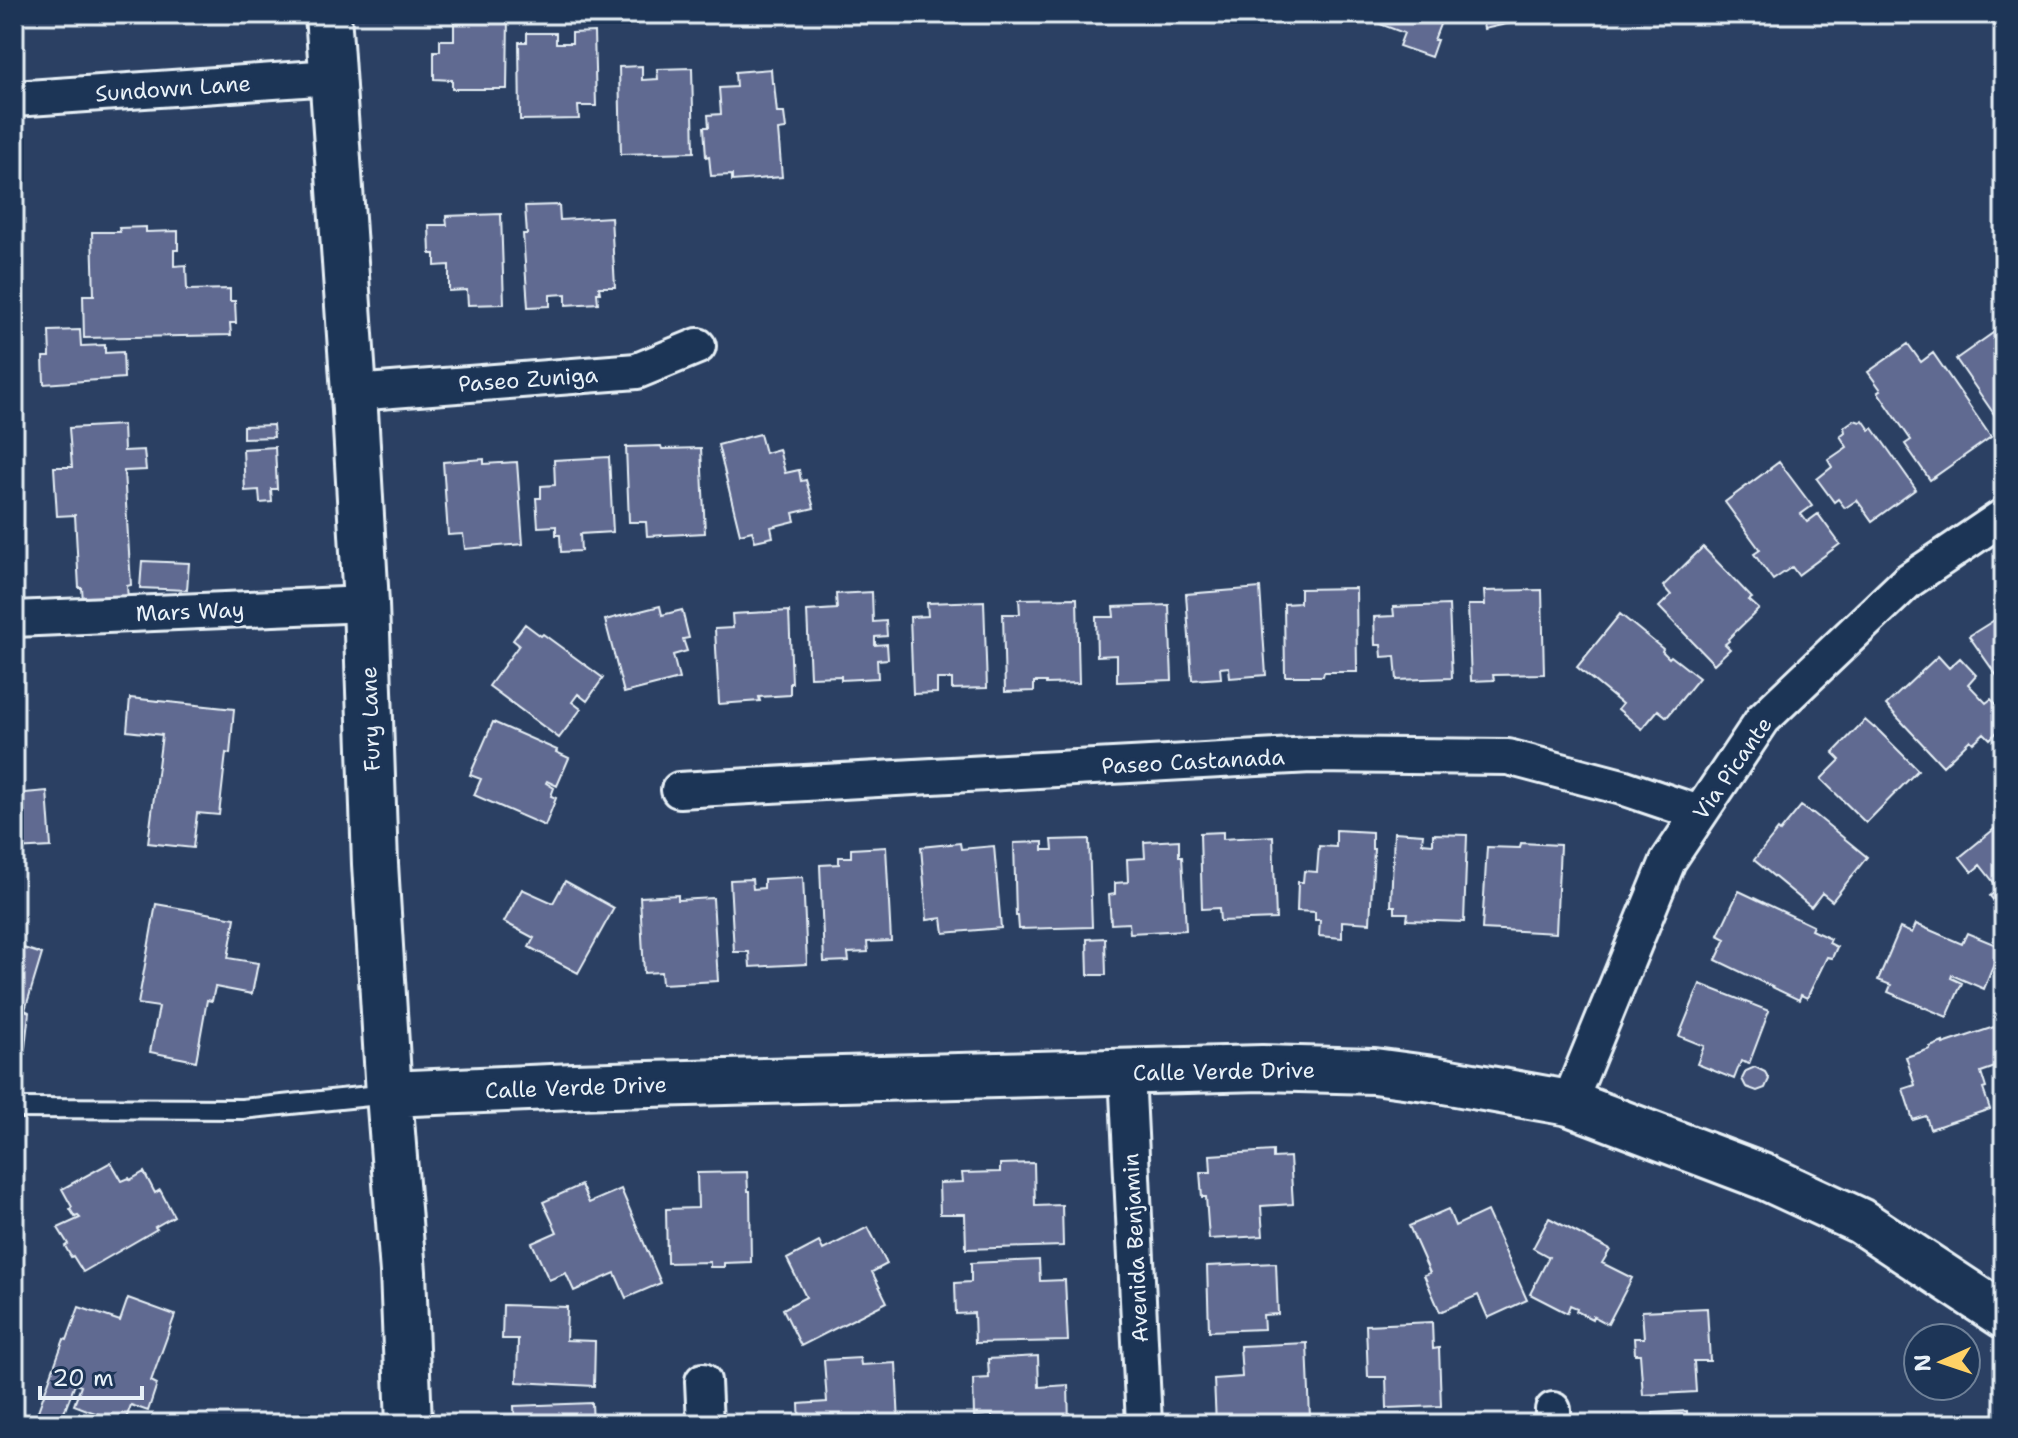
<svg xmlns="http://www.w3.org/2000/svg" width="2018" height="1438" font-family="'Shantell Sans',sans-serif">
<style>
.building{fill:#616a91;stroke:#e8f1f8;stroke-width:2}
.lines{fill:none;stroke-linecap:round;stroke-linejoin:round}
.lane-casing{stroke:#e8f1f8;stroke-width:24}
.street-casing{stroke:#e8f1f8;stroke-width:40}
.secondary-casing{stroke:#e8f1f8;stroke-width:50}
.lane{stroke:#1d3557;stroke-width:18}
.street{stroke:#1d3557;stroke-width:34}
.secondary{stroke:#1d3557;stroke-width:44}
.labels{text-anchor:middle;stroke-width:7;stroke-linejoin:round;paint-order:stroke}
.street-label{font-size:22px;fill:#e8f1f8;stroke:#1d3557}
</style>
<rect width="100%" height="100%" fill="#2b4063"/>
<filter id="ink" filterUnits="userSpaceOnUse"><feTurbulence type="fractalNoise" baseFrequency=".0125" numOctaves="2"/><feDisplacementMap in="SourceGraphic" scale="16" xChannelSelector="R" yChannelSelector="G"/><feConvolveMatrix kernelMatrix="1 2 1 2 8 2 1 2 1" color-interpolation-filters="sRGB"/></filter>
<g filter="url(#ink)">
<path class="building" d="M454 14 508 15 507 89H452V80L434 79V51H440V40H454Z
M1374 14H1444L1434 40H1437L1431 57 1399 46 1404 33 1372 21Z
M1481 14H1532L1533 18 1484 29Z
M594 32 596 106H578L579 119 520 120 519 42H527V33H556V43H572V33Z
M642 66V80L658 79 657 69 692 68 694 152 621 154 619 67Z
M771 69 772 83H774L777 113H784L786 129 778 130 782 177 732 181V175L711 176 709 156 706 157 704 127H709L708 115 721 114 719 88 736 87 735 72Z
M559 205 560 220 611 217 615 287H599L600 293H597L598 303 566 305V294L550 295V306L528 307 523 234H527L525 206Z
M501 214 504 304 468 305 467 290 449 291V265L435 266V254H430L429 225H447L446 216Z
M146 227V232L178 231V250H174V266L186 265 187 290 230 289V301H235L236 323H230L231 335 84 338 83 295H94L92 232H120L119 228Z
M2004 317V424L1998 416 1996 417 1956 359 2000 328 1996 322Z
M80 330 81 346 105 345V353L123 352 124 378 44 384 43 357H50L49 331Z
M1908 344 1921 362 1933 353 1991 437 1930 480 1905 444 1911 440 1878 392 1881 390 1868 372Z
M1854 420 1860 422 1863 420 1870 430 1873 428 1916 489 1872 521 1857 500 1845 508 1838 499 1834 502 1817 479 1832 467 1828 460 1847 447 1840 436 1845 432 1844 427Z
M123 425 124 451 144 450 146 470 124 471 131 585 127 586 128 599 83 601 82 588H79L75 515 57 516 54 467H72L69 428Z
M273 425 274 437 243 438V426Z
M760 434 765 453 779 449 785 473 799 470 801 481 806 480 814 508 793 513 795 521 771 527 773 537 755 541 752 531 740 534 718 445Z
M661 446 662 449 701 448 705 533 647 536 646 522H629L626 447Z
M275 447 277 489H271L272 502 260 503 259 490 245 491 243 449Z
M609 457 613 532 580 534 581 551 561 552 560 535H556V526L538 527 536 498H541V486L555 485 554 460Z
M484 459V464L517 462 523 544 465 549 463 534 448 535 443 462Z
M1779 462 1812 506 1801 514 1807 522 1818 514 1840 544 1798 575 1792 567 1773 580 1754 554 1760 550 1725 502Z
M1703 547 1752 598 1749 600 1759 609 1728 639 1729 641 1725 644 1730 649 1714 664 1659 607 1671 595 1663 586Z
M142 561 189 563 187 590 140 588Z
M1260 588 1266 675 1230 678 1229 667 1220 668 1221 678 1192 680 1186 594Z
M1356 588 1357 672H1324L1323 676H1285L1284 604 1300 603V589Z
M1542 590 1544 674 1493 675 1494 680 1471 681 1468 605H1485L1484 591Z
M872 592 873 622 886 621 887 636 875 637V645L887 644 888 659 877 660 878 678 841 680V676L810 677 807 611 837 609 836 594Z
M1077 598 1079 683 1046 684V682H1034V691L1005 692 1003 614H1020L1019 599Z
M984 601 987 688 952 689V679H937V693L913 694 910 617 928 616 927 603Z
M1169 605 1172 680 1117 682V655L1097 656 1096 617H1114L1113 607Z
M1449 605 1452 678 1397 680 1395 656 1382 657 1381 645H1375L1374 617 1394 616 1393 607Z
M660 606 662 615 682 610 689 638 683 639 687 651 673 655 679 679 624 693 605 620Z
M789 611 792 683H790V695L759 697 760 701 719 704 715 629 733 628 732 614Z
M1620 614 1663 649 1662 651 1669 658 1671 656 1699 678 1667 717 1658 710 1642 729 1618 709 1622 704 1577 667Z
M2004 614V686L1969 636Z
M525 624 541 636 543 634 603 678 587 701 578 694 572 702 581 709 559 738 489 686 519 645 513 640Z
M1938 656 1949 668 1960 658 1976 675 1968 684 1986 703 1991 699 2004 712V725L1990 739 1984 733 1973 743 1970 740 1943 766 1886 705Z
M130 698 234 709 230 754 226 753 219 815 197 813 193 848 148 843 162 735 127 731Z
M1865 720 1874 728 1875 727 1918 770 1866 823 1821 779 1840 760 1833 753Z
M493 722 557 750 556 752 569 758 557 786 547 781 546 783 554 788 551 796 556 798 545 826 474 795 481 779 470 775Z
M47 791 51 847 14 849V794Z
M1801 806 1811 813 1812 812 1867 857 1832 901 1822 893 1811 907 1754 860 1778 830 1780 832Z
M2004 821V913L1990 896 1999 889 1980 865 1972 872 1960 857Z
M1336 830 1372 832V849H1374L1370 923 1342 921V938L1319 936 1320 920H1315V912L1297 911 1298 882H1303L1304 871 1317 872 1319 846 1336 847Z
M1223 832V839L1273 836 1276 919 1220 921 1219 908 1202 909 1200 833Z
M1394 832 1423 834 1422 843 1433 844V834L1467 835 1464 922 1407 920 1408 913H1395V906H1391Z
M1089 839 1092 927 1019 929 1018 916H1016L1014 843 1043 842V850H1053L1052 840Z
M1179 840V856H1182L1186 930 1130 933 1129 923 1111 924 1109 895 1115 894V883L1128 882 1127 859 1145 858 1144 842Z
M960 843 961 849 994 846 1001 928 944 933 942 918 927 920 921 847Z
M1521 843 1560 845 1556 933 1482 929 1487 847 1520 848Z
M886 847 891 941 867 942 868 952 848 953 849 961 824 962 820 865 839 864V857H851V849Z
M803 877 807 964 750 967 749 952H734L730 880 752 879 753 889 764 888V879Z
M565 881 614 908 578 973 529 947 534 938 504 922 522 889 553 903Z
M1739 891 1813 926 1811 930 1831 939 1829 943 1837 947 1832 958 1827 957 1807 998 1801 995 1799 1000 1716 960 1726 939 1718 935Z
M678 895V900L713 898 718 981 662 984 661 972 644 973 640 897Z
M156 904 235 918 228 958 258 963 252 994 215 987 212 1001 207 1000 196 1061 150 1052 159 1007 138 1004Z
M1916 924 1962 944 1967 933 2001 947 1984 989 1952 975 1951 978 1962 983 1947 1017 1888 992 1891 985 1878 980 1900 928 1912 933Z
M1105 938 1106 975H1088L1087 939Z
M14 945 42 954 25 1010 29 1012 25 1047 14 1064Z
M1700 984 1769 1011 1749 1064 1741 1061 1734 1079 1697 1064 1704 1046 1679 1036Z
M1994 1027 2004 1056V1064L1981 1072 1986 1088 1983 1089 1990 1109 1930 1129 1926 1116 1913 1120 1903 1089 1915 1085 1906 1057 1930 1049V1047L1943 1042V1044Z
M1755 1067 1765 1072 1769 1079 1765 1088 1757 1091 1746 1087 1742 1079 1746 1071Z
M1273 1151V1158L1290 1157 1293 1204 1261 1206 1263 1236 1209 1239 1206 1197H1202L1200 1172H1211L1210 1155Z
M111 1162 122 1181 129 1178 130 1180 144 1172 155 1193 160 1190 174 1216 155 1227 157 1229 83 1272 73 1256 71 1257 65 1246 68 1244 58 1228 80 1218 78 1216 75 1217 70 1209 72 1207 62 1189Z
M1034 1163 1035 1206 1062 1205 1063 1246 966 1249 965 1214H940L939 1183 963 1182 962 1173 1000 1172V1164Z
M747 1172 748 1191H750L751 1262 724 1263V1267H710V1262L667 1263 666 1209 698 1208 697 1173Z
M581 1185 589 1203 621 1189 661 1283 626 1298 615 1273 574 1291 566 1273 549 1280 532 1243 557 1232 543 1202Z
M1448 1209 1455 1226 1487 1211 1527 1300 1488 1318 1478 1295 1440 1312 1424 1275 1430 1273 1409 1226Z
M1549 1218 1610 1250 1602 1263 1632 1278 1608 1324 1593 1316 1592 1319 1576 1311 1577 1308 1570 1305 1567 1313 1530 1294 1549 1257 1533 1248Z
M868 1227 887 1264 872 1272 887 1302 801 1346 783 1309 806 1297 787 1259 819 1242 823 1250Z
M1039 1260 1040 1281 1065 1280 1068 1341 975 1343 974 1313 956 1314 955 1283 971 1282V1263Z
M1276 1263 1278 1314 1263 1315 1264 1329 1209 1331 1207 1266Z
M128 1298 175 1315 151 1381 157 1384 148 1411 131 1405 124 1424 74 1405 81 1386 75 1384 62 1418 65 1419 63 1424 34 1422 64 1339 67 1340 79 1307 120 1321Z
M503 1305 567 1307 566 1340 595 1341 594 1386 517 1382 518 1339H502Z
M1707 1308 1710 1361H1694L1696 1392 1643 1395 1640 1354H1635L1634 1338H1644L1642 1311Z
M1432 1322 1433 1349 1439 1348 1441 1406 1387 1408 1386 1377H1368L1366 1325Z
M1307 1343 1310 1418 1266 1421V1422L1216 1424 1214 1379 1242 1377 1240 1346Z
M1038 1356 1039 1387 1068 1385 1069 1424H993L992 1415 974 1416 973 1379 989 1378 988 1359Z
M860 1358 861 1365 896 1363 899 1424H800L799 1404 827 1402 824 1360Z
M592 1403 593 1424H515L514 1406Z
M1687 1411V1418L1723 1416V1420L1740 1419V1424H1653V1413Z"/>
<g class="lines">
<defs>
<path id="lane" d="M14 1108 242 1109 389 1094"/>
<path id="street" d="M14 99 332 77
M354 393 637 371 698 346
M14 619 366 604
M679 790 1311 755 1508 757 1622 787 1699 813
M1127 1072 1144 1424
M1569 1103 1668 861 1763 719 1908 581 2004 516
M703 1381 705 1424
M1553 1410V1424"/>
<path id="secondary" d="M328 14 354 393 366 604 375 864 389 1094 403 1272 409 1424
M389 1094 574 1086 1262 1068 1374 1071 1433 1079 1569 1103 1767 1178 1860 1221 2004 1316"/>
</defs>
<use href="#lane" class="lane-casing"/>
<use href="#street" class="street-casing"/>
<use href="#secondary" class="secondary-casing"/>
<use href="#lane" class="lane"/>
<use href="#street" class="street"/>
<use href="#secondary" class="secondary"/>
</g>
</g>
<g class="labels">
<g class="street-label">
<text transform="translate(173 88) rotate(-4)" y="8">Sundown Lane</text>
<text transform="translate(528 379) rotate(-4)" y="8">Paseo Zuniga</text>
<text transform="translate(190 611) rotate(-2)" y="8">Mars Way</text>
<text transform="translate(370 719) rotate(-92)" y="8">Fury Lane</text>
<text transform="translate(1193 761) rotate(-3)" y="8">Paseo Castanada</text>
<text transform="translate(1732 768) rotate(-55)" y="8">Via Picante</text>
<text transform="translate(1224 1071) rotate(-1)" y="8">Calle Verde Drive</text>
<text transform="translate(576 1087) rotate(-2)" y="8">Calle Verde Drive</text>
<text transform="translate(1135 1248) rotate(-93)" y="8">Avenida Benjamin</text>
</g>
</g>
<rect width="2018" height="1438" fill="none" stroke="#1d3557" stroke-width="48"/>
<rect x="24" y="24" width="1970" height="1390" fill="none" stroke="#e8f1f8" stroke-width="3" filter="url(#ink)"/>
<g transform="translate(1942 1362) rotate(267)"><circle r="38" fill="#1d3557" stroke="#6e8097" stroke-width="2"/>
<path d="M0-6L14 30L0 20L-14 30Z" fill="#ffd166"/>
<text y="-12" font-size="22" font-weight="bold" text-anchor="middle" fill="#e8f1f8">N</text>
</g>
<path d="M40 1386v12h102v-12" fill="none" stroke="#e8f1f8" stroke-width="4"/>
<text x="52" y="1386" font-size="24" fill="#e8f1f8" stroke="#1d3557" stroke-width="6" paint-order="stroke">20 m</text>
</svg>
